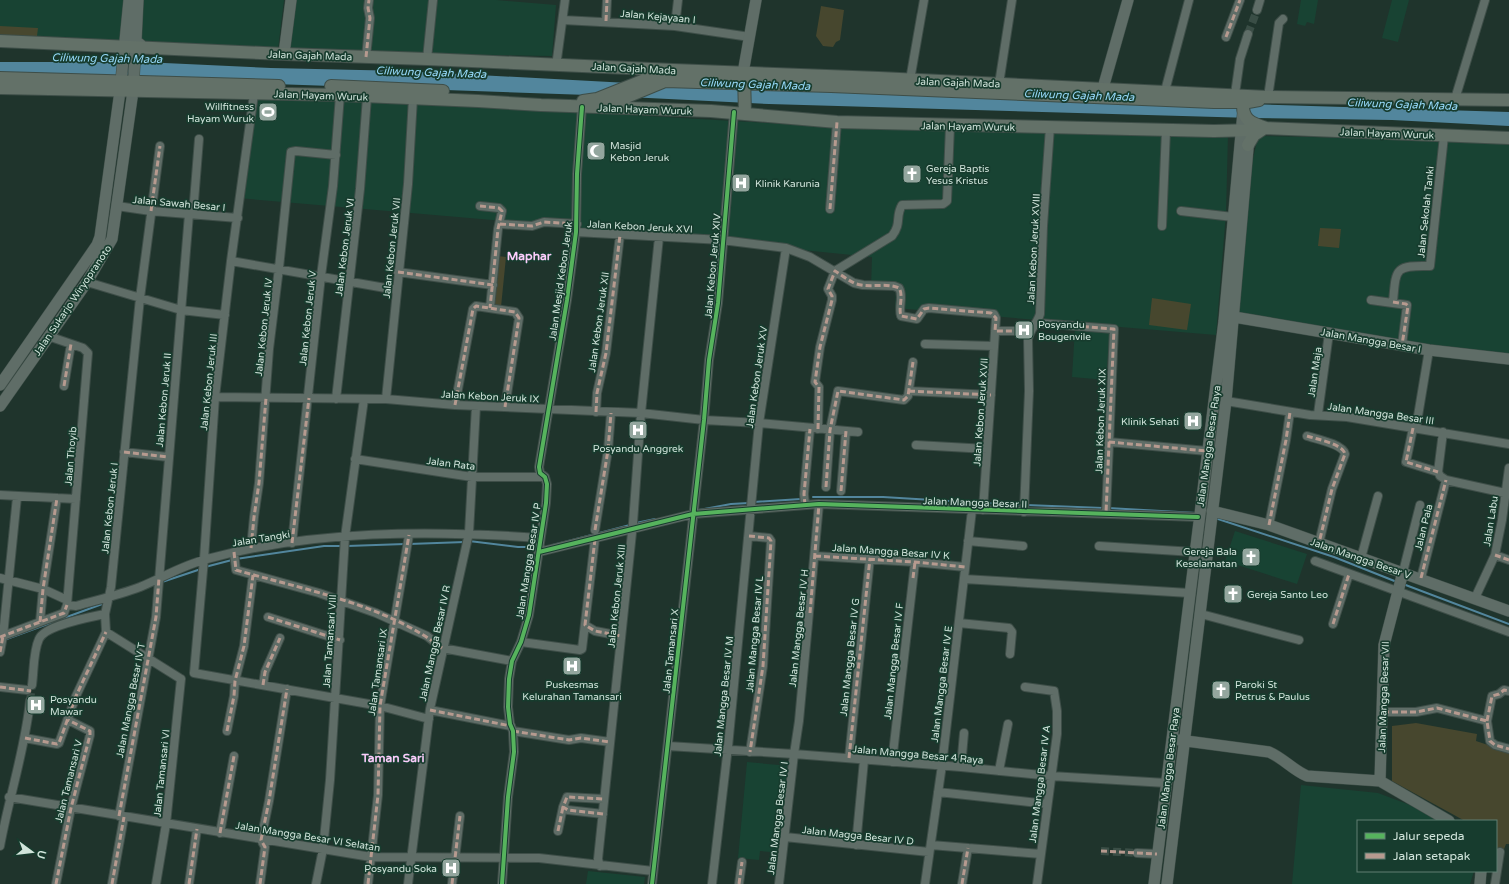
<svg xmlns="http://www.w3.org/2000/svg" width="1509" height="884" font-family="'Varela Round',sans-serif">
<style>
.built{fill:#184333}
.green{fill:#47472e}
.water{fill:#52869d}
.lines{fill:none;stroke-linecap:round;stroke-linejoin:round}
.stream{stroke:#52869d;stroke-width:2}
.street-tunnel{stroke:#3a4e46;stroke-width:8;stroke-dasharray:8 4;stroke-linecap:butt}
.street-casing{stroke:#3e4e48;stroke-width:10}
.secondary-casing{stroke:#3e4e48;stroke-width:12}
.primary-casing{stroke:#3e4e48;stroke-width:14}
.street{stroke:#5f6d67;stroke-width:8}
.secondary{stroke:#5f6d67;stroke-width:11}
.primary{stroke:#637168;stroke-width:12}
.quiet{stroke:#b69a8f;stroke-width:3;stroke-dasharray:6 3;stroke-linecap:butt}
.cycleway-casing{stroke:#173c2e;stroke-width:6}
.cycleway{stroke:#56b35d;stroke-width:4}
.labels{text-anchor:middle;stroke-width:3.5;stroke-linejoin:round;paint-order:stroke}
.street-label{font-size:10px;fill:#d1e4db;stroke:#173c2e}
.poi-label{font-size:10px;fill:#d1e4db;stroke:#173c2e;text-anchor:start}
.water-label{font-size:11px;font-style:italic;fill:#96d8f8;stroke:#173c2e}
.quarter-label{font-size:12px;font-weight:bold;fill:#fbcdfc;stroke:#173c2e}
</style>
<rect width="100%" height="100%" fill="#1f342c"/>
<path class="built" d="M0 0H125L122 41 0 37Z
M135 0H284L278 49 130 42Z
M292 0H496L556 5 552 56 286 51Z
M1301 0H1318L1314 24 1307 22 1305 26 1297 24Z
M1392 0H1409L1398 42 1382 38Z
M250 93 837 127 1228 134 1226 213 1216 335 895 308 896 290 871 288 872 257 573 227 238 198Z
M1258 136 1509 141V358L1228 314V275Z
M1075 328 1110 330 1106 380 1072 377Z
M1235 531 1307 554 1297 584 1225 561Z
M747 762 790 766 783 853 760 851 759 860 738 858Z
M1301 785 1378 793 1410 805 1440 821H1358V871H1474L1470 884H1292Z
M588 871 645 877 644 884H586Z"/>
<path class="green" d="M821 6 844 10 840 40 836 42 833 47 823 46 816 36Z
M0 26 38 28 37 36H0Z
M1320 228 1341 229 1339 248 1318 246Z
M498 256 506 257 501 307 493 306Z
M1152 298 1191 304 1187 330 1149 325Z
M1416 723 1477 734 1476 741 1509 752V844H1506L1501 857 1496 855V821H1465L1392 781V726Z"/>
<path class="water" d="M0 62H143L271 68 405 71 721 88 1509 112V126L1392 120 1252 118 769 104 588 95 274 84 143 76H0Z"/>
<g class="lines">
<path class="stream" d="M813 497H883L982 503
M754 502 801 499
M986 503 1022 505
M1026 505 1103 508
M1108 508 1197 513
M699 510 731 504 749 503
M1215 518 1334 557 1397 582
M636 523 655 519
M469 541 518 547H537
M409 544 465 542
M553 545 630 525
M347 546 405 544
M236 559 324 546H343
M205 567 232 560
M162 582 201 569
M1403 584 1509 624
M4 640 105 603"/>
<path class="street-tunnel" d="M1248 34 1257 10
M30 701 32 685
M1101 851 1137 853"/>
<defs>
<path id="street" d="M1257 10 1260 0
M563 20 675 26 750 37
M606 21 607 0
M675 26 678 0
M1226 37 1240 0
M366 57 370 18 368 8 369 0
M427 59 433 0
M557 59 565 0
M910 80 924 0
M999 84 1012 0
M1165 91 1189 0
M1235 94 1240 59 1248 34
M1268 97 1279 23 1283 19
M1455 99 1485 0
M160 146 140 298 111 587 105 614 106 632 181 679
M117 206 151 211 238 218
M480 206 499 208 502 211 498 229 490 308
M830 209 837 122
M1181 211 1233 217
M193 214 199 139
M500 224 532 226 544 222 577 224
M1162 226 1166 130
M576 232 722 240 786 248 810 257 854 283 863 285 894 286 899 288C904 296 898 307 901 316L917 319 924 309 929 308 994 314 996 318 983 510
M231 261 397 290
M835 271 892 236C902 223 895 217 902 205L943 204 947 201 950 126
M398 272 493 285
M87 282 181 310 225 315
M1371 300 1407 305 1402 345
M1393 302C1396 269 1394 265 1430 266L1444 136
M1038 323 1114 329 1106 513
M995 331H1029
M925 344 994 346
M64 386 71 344
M909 391 991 395
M215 397 386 399 455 405 641 413 704 420 759 423 858 432
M336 399 360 189 367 97
M386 399 408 184 413 98
M1226 401 1310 415 1347 417 1509 444
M455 405 473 309 476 306 515 312 519 318 505 407
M596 412 597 393 606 353 620 235
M1318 414 1329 333
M1413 428 1406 462 1438 472
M1416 428 1429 350
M818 429 819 387 815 382 820 347 832 300V296L828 289 835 271
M1443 432 1438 472 1440 476 1446 480 1505 493
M1307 436C1316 439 1343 444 1345 454L1332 489 1319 543
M1109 442 1207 451
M916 445 987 449
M124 452 168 457
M355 459 472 477H545
M826 487 830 430 838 391 904 400 908 396 913 362
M841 491 846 431
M0 495 76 499
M805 505 804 494 810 429
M1024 512 1029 391 1028 339C1030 329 1037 324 1040 314L1043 226 1050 127
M1269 525 1286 440 1290 412
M595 530 608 450 611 413
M749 536 769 538 771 541 763 666 750 752
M968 541 1023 546
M292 543 321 276 333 186 340 95
M1099 546 1194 552
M251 548 254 517 259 483 269 349 279 268 291 152 296 151 336 155
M234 552 236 570 319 593 376 613 427 636 442 648 512 661
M539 552 693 514 819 504 1198 517
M1495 555 1509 560
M815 556 915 562 965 567
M1361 558 1378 496
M1315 561 1509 632
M1403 572 1420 505
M0 578 43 589 67 600
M1421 578 1446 480
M964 579 1189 593
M1475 598 1495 555 1502 520 1509 468
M67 605 76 606C97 600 119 595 140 587 162 578 183 565 207 559 313 530 431 530 540 538
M1201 614 1299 640
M268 617 340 640
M40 622 43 589 57 498
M959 623 1009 628 1012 632 1010 654
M1333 624 1349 574
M585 625 595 631 621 636
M0 637 64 613 67 605 88 353 83 348 48 336
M521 642 580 650 582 649 595 539
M0 652 3 636 17 497
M194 673 204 559 215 397 231 261 254 94
M194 673 380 706 429 719
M32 685C34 671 33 652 39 639 45 625 91 617 105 614
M263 685 265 672 280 638
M0 687 27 690
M1025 687 1054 691 1057 711V734L1037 884
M430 710 511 726
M1383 712H1416L1437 708 1487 721 1490 741 1495 745 1509 749
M1487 721 1492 696 1499 694 1504 690 1509 691
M227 731 234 696 235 681 244 646 253 575
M513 731 569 740 581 738 610 742
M25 738 57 744 59 743 76 696 106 632
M668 746 794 754 961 767 1051 776 1166 783
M849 758 870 558
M892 762 915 562
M961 767 964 733
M999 771 1008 724
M938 792 1047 804
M9 797 371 857 539 858 653 871
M603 814 568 810 563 807 567 797 604 799
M119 816 156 617 189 214
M558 831 563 807
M220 833 234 756
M785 837 929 852
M856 845 864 760
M931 845 1041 854
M0 846C9 797 25 750 30 701
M1137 853 1157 854
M600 866 598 859 633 523 641 413 659 237
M56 884 71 808 90 735V731L68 720
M112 884 124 817
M156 884 166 824 181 679
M189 884 197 829
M260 884 265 847 261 840 269 801 287 689
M316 884 323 849 330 780 345 537 364 399
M368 884 378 795 380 706 409 535
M408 884 430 709 469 533 476 406
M452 884 460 816
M502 884 508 797 514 752 513 731 510 724 508 707 509 679 512 661 521 642 529 615 546 503 547 484 545 477 540 473 539 467 567 300 576 232 577 174 582 107
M652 884 704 420 709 360 718 303 734 112
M712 884 728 747 759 423 786 248
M739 884 742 862
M779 884 794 754 799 721 819 504
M925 884 942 765 972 510
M962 884 968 848
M1495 884 1500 852"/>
<path id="secondary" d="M138 0 136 41 141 45
M284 54 291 0
M743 73 756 0
M1103 88 1128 0
M1234 317 1429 350 1509 359
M0 385 97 245 100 237 120 91 129 0
M0 406 87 282 112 239 133 91 136 41
M1212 511 1269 525 1509 611
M1179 740 1269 752C1283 758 1293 770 1307 776L1380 781 1449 821
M1380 781 1384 645 1403 572
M1154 884 1224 321 1243 112
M1167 884 1226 401 1249 137
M1480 884 1481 871"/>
<path id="primary" d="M0 41 284 54 427 59 673 70 879 78 1268 97 1509 100
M744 76 745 113
M0 78 279 86
M331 86 443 91
M0 88 340 95 478 101 541 105 711 111 837 122 1214 131 1256 130 1266 128
M583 101 597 99 657 75
M1243 103C1242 120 1251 123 1266 128L1509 138
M607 105 665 81 831 86 1214 102H1248L1259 100
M1248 145 1254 135 1263 129"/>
</defs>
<use href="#street" class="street-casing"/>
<use href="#secondary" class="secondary-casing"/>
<use href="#primary" class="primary-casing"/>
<use href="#street" class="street"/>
<use href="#secondary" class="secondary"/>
<use href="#primary" class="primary"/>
<path class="quiet" d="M606 21 607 0
M1226 37 1240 0
M366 57 370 18 368 8 369 0
M480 206 499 208 502 211 498 229 490 308
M830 209 837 122
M151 211 160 146
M500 224 532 226 544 222 577 224
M398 272 493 285
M1393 302 1406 304 1408 306 1402 345
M1038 323 1114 329 1106 513
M64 386 71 344
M909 391 991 395
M455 405 473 309 476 306 515 312 519 318 505 407
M596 412 597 393 606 353 620 235
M1413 428 1406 462 1438 472
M818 429 819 387 815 382 820 347 832 300V296L828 289 835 271C841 275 848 280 854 283 869 289 885 282 899 288 904 296 898 307 901 316L917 319 924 309 929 308 991 313 996 318 995 331H1029
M1307 436C1316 439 1343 444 1345 454L1332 489 1319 543
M1109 442 1207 451
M124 452 168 457
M826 487 830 430 838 391 904 400 908 396 913 362
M841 491 846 431
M805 505 804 494 810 429
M1269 525 1286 440 1290 412
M595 530 608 450 611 413
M749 536 769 538 771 541 763 666 750 752
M595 539 585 625 595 631 621 636
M292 543 309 398
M251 548 254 517 259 483 266 398
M234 552 236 570C302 589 387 605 442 648
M1495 555 1509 560
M815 556 915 562 965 567
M913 578 915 562
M1421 578 1446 480
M810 613 819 504
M268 617 340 640
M40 622 43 589 57 498
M1333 624 1349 574
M0 637 64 613 67 605
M0 652 3 636
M263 685 265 672 280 638
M0 687 31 691
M430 710 511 726
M1383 712H1416L1437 708 1487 721 1490 741 1495 745 1509 749
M1487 721 1492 696 1499 694 1504 690 1509 691
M227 731 234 696 235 681 244 646 253 575
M513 731 569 740 581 738 610 742
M25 738 57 744 59 743 76 696 106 632
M849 758 870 558
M603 814 568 810 563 807 567 797 604 799
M119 816 156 617 159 578
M558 831 563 807
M220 833 234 756
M1101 851 1157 854
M56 884 71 808 90 735V731L68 720
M112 884 124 817
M189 884 197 829
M260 884 265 847 261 840 269 801 287 689
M368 884 378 795 380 706 409 535
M452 884 460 816
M739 884 742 862
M962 884 968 848"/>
<defs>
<path id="cycleway" d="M539 552 693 514 819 504 1198 517
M502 884 508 797 514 752 513 731 510 724 508 707 509 679 512 661 521 642 529 615 546 503 547 484 545 477 540 473 539 467 567 300 576 232 577 174 582 107
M652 884 704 420 709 360 718 303 734 112"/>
</defs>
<use href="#cycleway" class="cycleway-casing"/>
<use href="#cycleway" class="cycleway"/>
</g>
<defs>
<symbol id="stadium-square" viewBox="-11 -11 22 22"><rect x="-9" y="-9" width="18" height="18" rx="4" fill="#93a69e" stroke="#173c2e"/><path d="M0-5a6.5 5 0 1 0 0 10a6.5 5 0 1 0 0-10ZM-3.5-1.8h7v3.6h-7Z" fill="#fff"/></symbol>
<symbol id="mosque-square" viewBox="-11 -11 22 22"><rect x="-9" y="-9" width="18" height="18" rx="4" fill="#93a69e" stroke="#173c2e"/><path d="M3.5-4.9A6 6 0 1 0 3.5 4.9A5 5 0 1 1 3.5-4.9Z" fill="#fff"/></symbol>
<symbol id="church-square" viewBox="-11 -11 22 22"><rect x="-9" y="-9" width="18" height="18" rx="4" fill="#93a69e" stroke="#173c2e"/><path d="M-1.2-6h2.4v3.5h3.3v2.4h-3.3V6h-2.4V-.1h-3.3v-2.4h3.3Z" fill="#fff"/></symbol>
<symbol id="hospital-square" viewBox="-11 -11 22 22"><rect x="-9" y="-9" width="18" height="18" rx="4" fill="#93a69e" stroke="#173c2e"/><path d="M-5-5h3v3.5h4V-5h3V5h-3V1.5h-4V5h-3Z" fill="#fff"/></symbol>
</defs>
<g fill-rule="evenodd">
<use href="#stadium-square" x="257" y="101" width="22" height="22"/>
<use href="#mosque-square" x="585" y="140" width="22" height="22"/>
<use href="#church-square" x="901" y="163" width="22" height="22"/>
<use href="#hospital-square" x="730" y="172" width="22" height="22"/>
<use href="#hospital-square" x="1013" y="319" width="22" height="22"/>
<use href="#hospital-square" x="1182" y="410" width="22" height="22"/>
<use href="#hospital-square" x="627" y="419" width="22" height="22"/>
<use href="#church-square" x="1240" y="546" width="22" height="22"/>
<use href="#church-square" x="1222" y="583" width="22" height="22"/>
<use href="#hospital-square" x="561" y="655" width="22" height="22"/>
<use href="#church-square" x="1210" y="679" width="22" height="22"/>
<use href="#hospital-square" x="25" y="694" width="22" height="22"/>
<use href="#hospital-square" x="440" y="857" width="22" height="22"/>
</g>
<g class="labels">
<g class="street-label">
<text transform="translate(658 16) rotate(5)" y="4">Jalan Kejayaan I</text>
<text transform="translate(310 55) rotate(2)" y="4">Jalan Gajah Mada</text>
<text transform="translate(634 68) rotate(3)" y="4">Jalan Gajah Mada</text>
<text transform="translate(958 82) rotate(2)" y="4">Jalan Gajah Mada</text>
<text transform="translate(321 95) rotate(2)" y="4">Jalan Hayam Wuruk</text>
<text transform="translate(645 109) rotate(2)" y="4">Jalan Hayam Wuruk</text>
<text transform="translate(968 126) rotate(1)" y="4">Jalan Hayam Wuruk</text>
<text transform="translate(1387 133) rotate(2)" y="4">Jalan Hayam Wuruk</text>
<text transform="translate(179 203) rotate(5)" y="4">Jalan Sawah Besar I</text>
<text transform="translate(1425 212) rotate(-84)" y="4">Jalan Sekolah Tanki</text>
<text transform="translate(640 226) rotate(3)" y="4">Jalan Kebon Jeruk XVI</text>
<text transform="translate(344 247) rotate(-83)" y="4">Jalan Kebon Jeruk VI</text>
<text transform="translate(391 248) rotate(-84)" y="4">Jalan Kebon Jeruk VII</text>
<text transform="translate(1033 249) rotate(-87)" y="4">Jalan Kebon Jeruk XVIII</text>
<text transform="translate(712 266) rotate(-85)" y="4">Jalan Kebon Jeruk XIV</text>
<text transform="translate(560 281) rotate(-82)" y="4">Jalan Mesjid Kebon Jeruk</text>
<text transform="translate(72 300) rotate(-56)" y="4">Jalan Sukarjo Wiryopranoto</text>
<text transform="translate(307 318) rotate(-84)" y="4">Jalan Kebon Jeruk V</text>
<text transform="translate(598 322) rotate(-82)" y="4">Jalan Kebon Jeruk XII</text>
<text transform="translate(263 327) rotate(-84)" y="4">Jalan Kebon Jeruk IV</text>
<text transform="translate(1371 340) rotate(10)" y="4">Jalan Mangga Besar I</text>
<text transform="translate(1314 372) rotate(-82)" y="4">Jalan Maja</text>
<text transform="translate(756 377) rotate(-82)" y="4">Jalan Kebon Jeruk XV</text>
<text transform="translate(208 382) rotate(-84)" y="4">Jalan Kebon Jeruk III</text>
<text transform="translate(490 396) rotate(3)" y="4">Jalan Kebon Jeruk IX</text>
<text transform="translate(163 400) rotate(-85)" y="4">Jalan Kebon Jeruk II</text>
<text transform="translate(980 412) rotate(-86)" y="4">Jalan Kebon Jeruk XVII</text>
<text transform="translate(1381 413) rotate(8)" y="4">Jalan Mangga Besar III</text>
<text transform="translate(1100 421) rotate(-88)" y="4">Jalan Kebon Jeruk XIX</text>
<text transform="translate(1208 446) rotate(-82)" y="4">Jalan Mangga Besar Raya</text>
<text transform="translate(70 456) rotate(-85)" y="4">Jalan Thoyib</text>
<text transform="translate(451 463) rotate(7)" y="4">Jalan Rata</text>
<text transform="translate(975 502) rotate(2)" y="4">Jalan Mangga Besar II</text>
<text transform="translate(109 508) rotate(-84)" y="4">Jalan Kebon Jeruk I</text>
<text transform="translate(1490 521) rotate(-81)" y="4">Jalan Labu</text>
<text transform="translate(1423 527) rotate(-76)" y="4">Jalan Pala</text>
<text transform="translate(261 538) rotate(-9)" y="4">Jalan Tangki</text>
<text transform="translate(891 551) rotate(4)" y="4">Jalan Mangga Besar IV K</text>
<text transform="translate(1361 558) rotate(19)" y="4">Jalan Mangga Besar V</text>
<text transform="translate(528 561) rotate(-81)" y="4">Jalan Mangga Besar IV P</text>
<text transform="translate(616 596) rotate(-84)" y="4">Jalan Kebon Jeruk XIII</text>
<text transform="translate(798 628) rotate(-84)" y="4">Jalan Mangga Besar IV H</text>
<text transform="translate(754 634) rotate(-85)" y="4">Jalan Mangga Besar IV L</text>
<text transform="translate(329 641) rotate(-86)" y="4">Jalan Tamansari VIII</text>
<text transform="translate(434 643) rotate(-78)" y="4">Jalan Mangga Besar IV R</text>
<text transform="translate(670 651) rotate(-84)" y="4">Jalan Tamansari X</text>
<text transform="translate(849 657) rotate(-84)" y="4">Jalan Mangga Besar IV G</text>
<text transform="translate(893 661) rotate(-84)" y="4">Jalan Mangga Besar IV F</text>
<text transform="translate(377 672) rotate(-82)" y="4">Jalan Tamansari IX</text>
<text transform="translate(941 684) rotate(-83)" y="4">Jalan Mangga Besar IV E</text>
<text transform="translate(723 696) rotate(-84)" y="4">Jalan Mangga Besar IV M</text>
<text transform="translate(1383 697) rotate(-88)" y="4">Jalan Mangga Besar VII</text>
<text transform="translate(130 700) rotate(-79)" y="4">Jalan Mangga Besar IV T</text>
<text transform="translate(918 754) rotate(5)" y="4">Jalan Mangga Besar 4 Raya</text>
<text transform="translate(1168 768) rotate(-83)" y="4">Jalan Mangga Besar Raya</text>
<text transform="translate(161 773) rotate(-84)" y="4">Jalan Tamansari VI</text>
<text transform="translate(68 781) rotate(-76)" y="4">Jalan Tamansari V</text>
<text transform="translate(1039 784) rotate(-83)" y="4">Jalan Mangga Besar IV A</text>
<text transform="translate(777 818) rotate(-83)" y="4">Jalan Mangga Besar IV I</text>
<text transform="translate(858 835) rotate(6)" y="4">Jalan Magga Besar IV D</text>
<text transform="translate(308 836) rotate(9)" y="4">Jalan Mangga Besar VI Selatan</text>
</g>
<g class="poi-label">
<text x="254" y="110" text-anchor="end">Willfitness<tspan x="254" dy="12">Hayam Wuruk</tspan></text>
<text x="610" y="149">Masjid<tspan x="610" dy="12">Kebon Jeruk</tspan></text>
<text x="926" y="172">Gereja Baptis<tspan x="926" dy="12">Yesus Kristus</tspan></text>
<text x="755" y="187">Klinik Karunia</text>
<text x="1038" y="328">Posyandu<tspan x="1038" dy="12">Bougenvile</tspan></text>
<text x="1179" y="425" text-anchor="end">Klinik Sehati</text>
<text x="638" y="452" text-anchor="middle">Posyandu Anggrek</text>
<text x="1237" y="555" text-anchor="end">Gereja Bala<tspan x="1237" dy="12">Keselamatan</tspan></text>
<text x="1247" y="598">Gereja Santo Leo</text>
<text x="572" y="688" text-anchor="middle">Puskesmas<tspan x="572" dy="12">Kelurahan Tamansari</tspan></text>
<text x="1235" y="688">Paroki St<tspan x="1235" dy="12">Petrus &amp; Paulus</tspan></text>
<text x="50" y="703">Posyandu<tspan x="50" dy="12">Mawar</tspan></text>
<text x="437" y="872" text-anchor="end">Posyandu Soka</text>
</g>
<g class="water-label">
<text transform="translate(107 58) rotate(1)" y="4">Ciliwung Gajah Mada</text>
<text transform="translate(431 72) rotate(2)" y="4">Ciliwung Gajah Mada</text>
<text transform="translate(755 84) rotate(2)" y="4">Ciliwung Gajah Mada</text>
<text transform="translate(1079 95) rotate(2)" y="4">Ciliwung Gajah Mada</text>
<text transform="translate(1402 104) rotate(2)" y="4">Ciliwung Gajah Mada</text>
</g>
<g class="quarter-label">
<text x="529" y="260">Maphar</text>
<text x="393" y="762">Taman Sari</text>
</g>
</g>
<rect x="1357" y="820" width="140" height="52" fill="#173c2e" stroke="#617f73"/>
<rect x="1365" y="833" width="20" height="6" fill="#56b35d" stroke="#617f73"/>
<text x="1393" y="840" font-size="12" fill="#d1e4db">Jalur sepeda</text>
<rect x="1365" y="853" width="20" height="6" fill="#b69a8f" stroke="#617f73"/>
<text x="1393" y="860" font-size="12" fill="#d1e4db">Jalan setapak</text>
<g transform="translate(32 852) rotate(105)" stroke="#173c2e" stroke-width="3" paint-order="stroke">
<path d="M0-3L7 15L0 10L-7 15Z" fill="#d1e4db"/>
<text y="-6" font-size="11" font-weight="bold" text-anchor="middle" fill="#d1e4db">U</text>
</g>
</svg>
